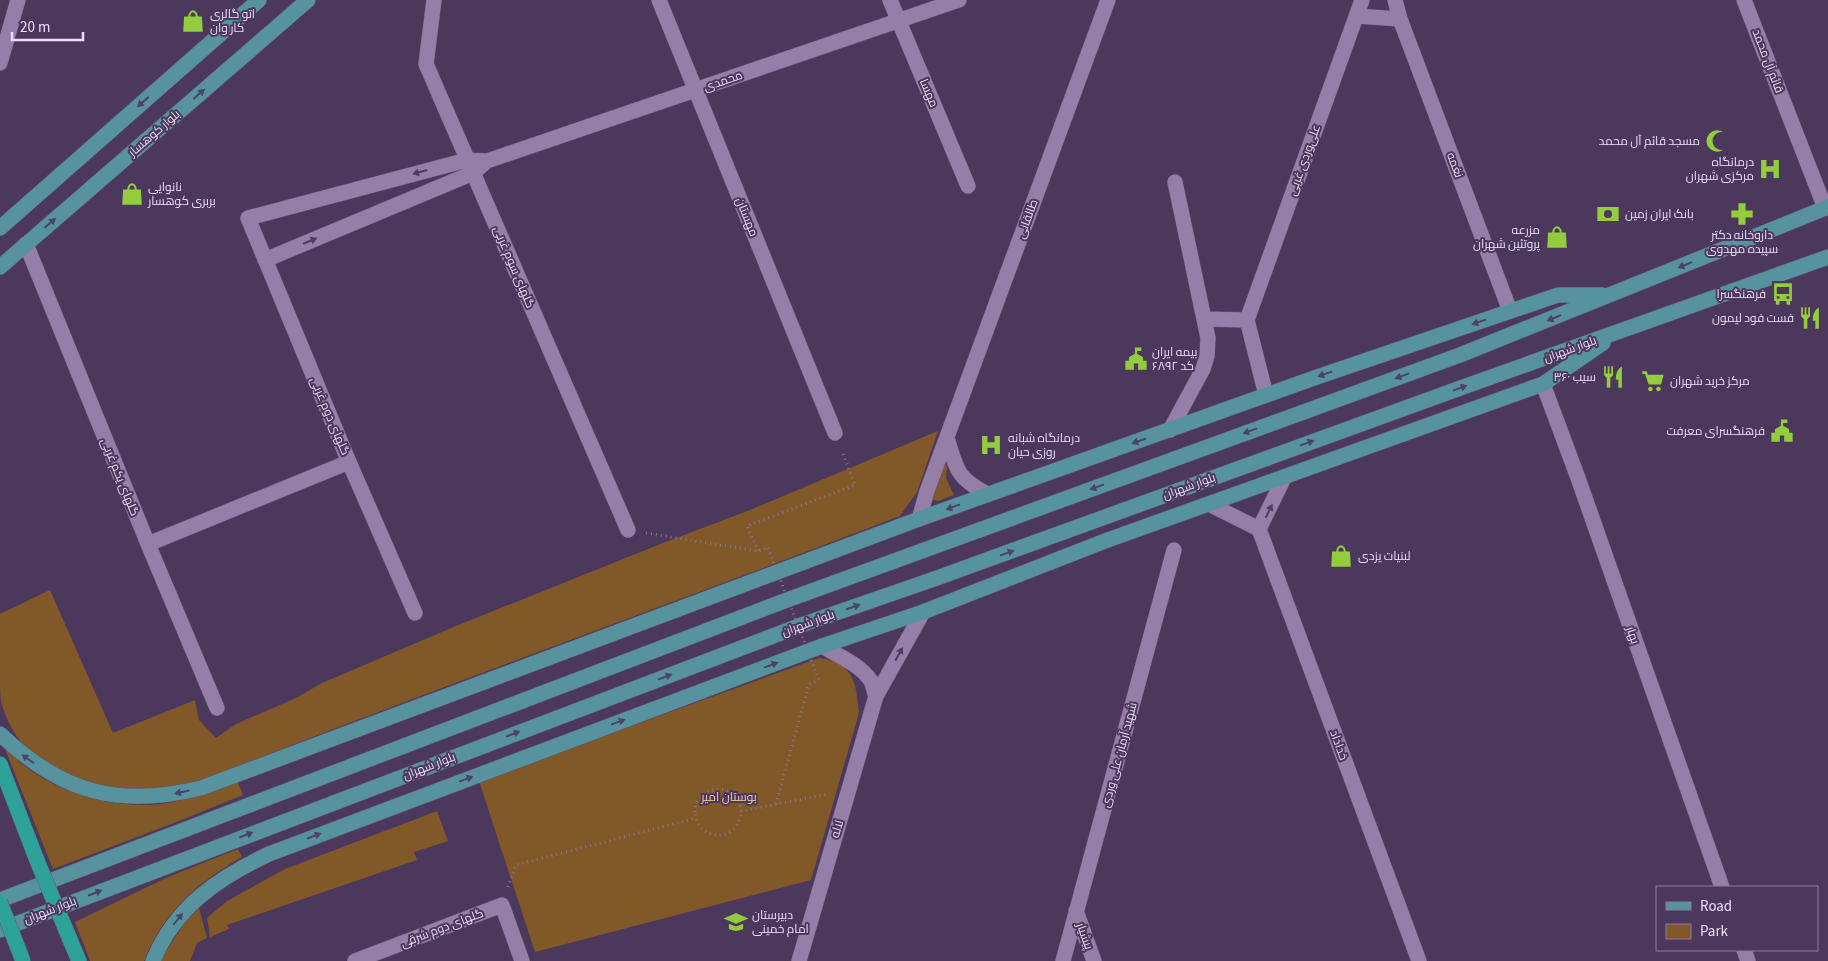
<svg xmlns="http://www.w3.org/2000/svg" width="1828" height="961" font-family="'Source Sans 3',Cairo,sans-serif">
<style>
.green{fill:#815928}
.lines{fill:none;stroke-linecap:round;stroke-linejoin:round}
.minor-casing{stroke:#665574;stroke-width:16}
.major-casing{stroke:#665574;stroke-width:16}
.highway-casing{stroke:#665574;stroke-width:16}
.path{stroke:#857494;stroke-width:3;stroke-dasharray:1 4;stroke-linecap:butt}
.minor{stroke:#957fa8;stroke-width:15}
.major{stroke:#57939f;stroke-width:15}
.highway{stroke:#2ea199;stroke-width:15}
.highway-bridge-casing{stroke:#665574;stroke-width:16;stroke-linecap:butt}
.path-bridge{stroke:#857494;stroke-width:3;stroke-dasharray:1 4;stroke-linecap:butt}
.highway-bridge{stroke:#2ea199;stroke-width:15}
.oneway{fill:#4d4164}
.oneway2{fill:#503c61}
.labels{text-anchor:middle;stroke-width:4;stroke-linejoin:round;paint-order:stroke}
.poi-label{font-size:12px;fill:#ebdff6;stroke:#4c385d;text-anchor:start}
.street-label{font-size:12px;fill:#ebdff6;stroke:#4c385d}
.park-label{font-size:12px;fill:#f7cea2;stroke:#4c385d}
</style>
<rect width="100%" height="100%" fill="#4c385d"/>
<path class="green" d="M938 431 917 492 900 516C671 604 439 687 210 777 192 782 173 789 154 790 115 793 51 777 24 746 13 732 6 719 1 702 0 694 0 684 0 675 0 655 0 635 0 614L50 590 113 733 195 700 199 720 216 738 236 724 296 698 322 683 456 626 663 543 750 510Z
M944 464 947 466 946 478 954 495 938 501 931 499 935 481H939Z
M819 658C854 663 856 682 859 713L811 880 535 952 479 781Z
M3 744C9 750 15 758 21 763 59 795 124 812 172 802 194 798 216 789 237 781L243 795 179 821 53 869Z
M437 811 448 841 414 852 417 860 227 925 229 929 210 937 207 918 227 901 285 869Z
M238 849 242 857C196 884 164 911 144 961H90L75 922 168 877Z
M199 908 207 938 197 943 190 961H160L185 922Z"/>
<g class="lines">
<defs>
<path id="minor" d="M434 0 426 64 628 530
M659 0 835 433
M890 0 968 186
M1395 0 1400 19 1510 311
M1744 0 1825 208
M1356 16 1400 19
M0 63 18 0
M26 244 148 544 217 708
M265 260 473 173 487 161 959 0
M1205 319 1247 320
M1543 384 1578 478 1722 887
M1266 395 1247 320 1362 0
M1170 430 1203 369 1207 356 1208 338 1175 182
M947 438C957 470 956 477 987 494
M1209 504 1259 529 1284 478
M919 519 927 491 1108 0
M1259 529 1419 961
M148 544 349 462
M415 613 349 462 248 218 467 160 487 161
M822 646C838 656 860 664 871 681 873 685 874 692 876 696
M1076 911 1094 961
M1744 950 1748 961
M355 961 502 905 522 961
M799 961 876 696 923 612
M1063 961 1174 550"/>
<path id="major" d="M0 228 259 0
M0 267 308 0
M0 734C62 793 118 808 201 788L919 519 1317 377 1558 295H1602
M0 900 787 600 1460 355 1828 207
M0 930 807 623 937 578 1466 386 1828 257
M153 961C175 907 218 878 269 854L822 646 923 612 1105 541 1543 384 1603 343"/>
<path id="highway" d="M0 764 36 858
M71 942 79 961"/>
</defs>
<use href="#minor" class="minor-casing"/>
<use href="#major" class="major-casing"/>
<use href="#highway" class="highway-casing"/>
<path class="path" d="M646 533 758 551 768 548
M758 551 747 526 855 485 842 451
M695 812a23 23 0 1 1 46 0a23 23 0 1 1-46 0Z
M776 804 809 684 819 680
M741 811 828 794
M508 887 516 865 696 818"/>
<use href="#minor" class="minor"/>
<use href="#major" class="major"/>
<use href="#highway" class="highway"/>
<defs>
<path id="highway-bridge" d="M36 858 71 942
M0 902 23 961"/>
</defs>
<use href="#highway-bridge" class="highway-bridge-casing"/>
<path class="path-bridge" d="M768 548 819 680"/>
<use href="#highway-bridge" class="highway-bridge"/>
</g>
<defs><path id="oneway-solid" d="M-6-.8H1V-3.2L6.5 0L1 3.2V.8H-6Z" transform="scale(1.25)"/></defs>
<g class="oneway">
<use href="#oneway-solid" transform="translate(199 94) rotate(-41)"/>
<use href="#oneway-solid" transform="translate(143 102) rotate(139)"/>
<use href="#oneway-solid" transform="translate(50 223) rotate(-41)"/>
<use href="#oneway-solid" transform="translate(1685 265) rotate(158)"/>
<use href="#oneway-solid" transform="translate(1554 318) rotate(158)"/>
<use href="#oneway-solid" transform="translate(1479 322) rotate(161)"/>
<use href="#oneway-solid" transform="translate(1325 374) rotate(161)"/>
<use href="#oneway-solid" transform="translate(1402 376) rotate(160)"/>
<use href="#oneway-solid" transform="translate(1460 388) rotate(-20)"/>
<use href="#oneway-solid" transform="translate(1250 431) rotate(160)"/>
<use href="#oneway-solid" transform="translate(1139 441) rotate(161)"/>
<use href="#oneway-solid" transform="translate(1307 443) rotate(-20)"/>
<use href="#oneway-solid" transform="translate(1097 487) rotate(160)"/>
<use href="#oneway-solid" transform="translate(953 507) rotate(160)"/>
<use href="#oneway-solid" transform="translate(1007 553) rotate(-20)"/>
<use href="#oneway-solid" transform="translate(853 607) rotate(-19)"/>
<use href="#oneway-solid" transform="translate(771 665) rotate(-20)"/>
<use href="#oneway-solid" transform="translate(665 677) rotate(-21)"/>
<use href="#oneway-solid" transform="translate(618 722) rotate(-20)"/>
<use href="#oneway-solid" transform="translate(513 734) rotate(-21)"/>
<use href="#oneway-solid" transform="translate(28 759) rotate(-145)"/>
<use href="#oneway-solid" transform="translate(466 779) rotate(-20)"/>
<use href="#oneway-solid" transform="translate(182 792) rotate(168)"/>
<use href="#oneway-solid" transform="translate(246 835) rotate(-21)"/>
<use href="#oneway-solid" transform="translate(314 836) rotate(-21)"/>
<use href="#oneway-solid" transform="translate(95 893) rotate(-21)"/>
<use href="#oneway-solid" transform="translate(178 919) rotate(-51)"/>
</g>
<g class="oneway2">
<use href="#oneway-solid" transform="translate(420 172) rotate(165)"/>
<use href="#oneway-solid" transform="translate(310 241) rotate(-23)"/>
<use href="#oneway-solid" transform="translate(1269 511) rotate(-64)"/>
<use href="#oneway-solid" transform="translate(899 654) rotate(-61)"/>
</g>
<defs>
<symbol id="shop-bare" viewBox="-9 -9 18 18"><path d="M-5-2.5h2.3a2.7 3.5 0 0 1 5.4 0H5L5.5 6h-11ZM-1.5-2.5h3a1.5 2.3 0 0 0-3 0Z" fill="#93cc3d" stroke="#4c385d" stroke-width="2.5" paint-order="stroke"/></symbol>
<symbol id="mosque-bare" viewBox="-9 -9 18 18"><path d="M3.5-4.9A6 6 0 1 0 3.5 4.9A5 5 0 1 1 3.5-4.9Z" fill="#93cc3d" stroke="#4c385d" stroke-width="2.5" paint-order="stroke"/></symbol>
<symbol id="hospital-bare" viewBox="-9 -9 18 18"><path d="M-5-5h3v3.5h4V-5h3V5h-3V1.5h-4V5h-3Z" fill="#93cc3d" stroke="#4c385d" stroke-width="2.5" paint-order="stroke"/></symbol>
<symbol id="bank-bare" viewBox="-9 -9 18 18"><path d="M-6-4H6V4H-6ZM0-2.3a2.3 2.3 0 1 0 0 4.6a2.3 2.3 0 1 0 0-4.6Z" fill="#93cc3d" stroke="#4c385d" stroke-width="2.5" paint-order="stroke"/></symbol>
<symbol id="pharmacy-bare" viewBox="-9 -9 18 18"><path d="M-2-6h4v4h4v4h-4v4h-4v-4h-4v-4h4Z" fill="#93cc3d" stroke="#4c385d" stroke-width="2.5" paint-order="stroke"/></symbol>
<symbol id="bus-bare" viewBox="-9 -9 18 18"><path d="M-5-6H5V4H4V6H2V4H-2V6H-4V4H-5ZM-3.5-4V0h7V-4ZM-3.5 1.2v1.5H-2V1.2ZM2 1.2v1.5H3.5V1.2Z" fill="#93cc3d" stroke="#4c385d" stroke-width="2.5" paint-order="stroke"/></symbol>
<symbol id="restaurant-bare" viewBox="-9 -9 18 18"><path d="M-5-6h1v4h1v-4h1v4h1v-4h1v5L-1.5 .5V6h-2V.5L-5-1ZM5-6V6H3V1.5H1.5Q1.5-4 5-6Z" fill="#93cc3d" stroke="#4c385d" stroke-width="2.5" paint-order="stroke"/></symbol>
<symbol id="civic-bare" viewBox="-9 -9 18 18"><path d="M-.6-6.5H3V-4.5H.6V-3L4-1V1h2V6H-6V1h2V-1L-.6-3ZM-1.2 2.5V6h2.4V2.5Z" fill="#93cc3d" stroke="#4c385d" stroke-width="2.5" paint-order="stroke"/></symbol>
<symbol id="supermarket-bare" viewBox="-9 -9 18 18"><path d="M-6-5.5h2.5l.6 2H6L4.5 2H-2.5L-4.4-4H-6ZM-1.5 3.2a1.3 1.3 0 1 0 .1 0ZM3 3.2a1.3 1.3 0 1 0 .1 0Z" fill="#93cc3d" stroke="#4c385d" stroke-width="2.5" paint-order="stroke"/></symbol>
<symbol id="school-bare" viewBox="-9 -9 18 18"><path d="M0-5L7-2L0 1L-7-2ZM-4 1L0 2.5L4 1V4Q0 6-4 4Z" fill="#93cc3d" stroke="#4c385d" stroke-width="2.5" paint-order="stroke"/></symbol>
</defs>
<g fill-rule="evenodd">
<use href="#shop-bare" x="177" y="5" width="32" height="32"/>
<use href="#mosque-bare" x="1701" y="125" width="32" height="32"/>
<use href="#hospital-bare" x="1754" y="153" width="32" height="32"/>
<use href="#shop-bare" x="116" y="178" width="32" height="32"/>
<use href="#bank-bare" x="1592" y="198" width="32" height="32"/>
<use href="#pharmacy-bare" x="1726" y="198" width="32" height="32"/>
<use href="#shop-bare" x="1541" y="221" width="32" height="32"/>
<use href="#bus-bare" x="1767" y="278" width="32" height="32"/>
<use href="#restaurant-bare" x="1794" y="302" width="32" height="32"/>
<use href="#civic-bare" x="1120" y="343" width="32" height="32"/>
<use href="#restaurant-bare" x="1597" y="361" width="32" height="32"/>
<use href="#supermarket-bare" x="1637" y="365" width="32" height="32"/>
<use href="#civic-bare" x="1766" y="415" width="32" height="32"/>
<use href="#hospital-bare" x="975" y="429" width="32" height="32"/>
<use href="#shop-bare" x="1325" y="540" width="32" height="32"/>
<use href="#school-bare" x="720" y="906" width="32" height="32"/>
</g>
<g class="labels">
<g class="poi-label">
<text x="210" y="18">اتو گالری<tspan x="210" dy="14">کار وان</tspan></text>
<text x="1700" y="145" text-anchor="end">مسجد قائم آل محمد</text>
<text x="1754" y="166" text-anchor="end">درمانگاه<tspan x="1754" dy="14">مرکزی شهران</tspan></text>
<text x="148" y="191">نانوایی<tspan x="148" dy="14">بربری کوهسار</tspan></text>
<text x="1625" y="218">بانک ایران زمین</text>
<text x="1540" y="234" text-anchor="end">مزرعه<tspan x="1540" dy="14">پروتئین شهران</tspan></text>
<text x="1742" y="239" text-anchor="middle">داروخانه دکتر<tspan x="1742" dy="14">سپیده مهدوی</tspan></text>
<text x="1766" y="298" text-anchor="end">فرهنگسرا</text>
<text x="1794" y="322" text-anchor="end">فست فود لیمون</text>
<text x="1152" y="356">بیمه ایران<tspan x="1152" dy="14">کد ۶۸۹۲</tspan></text>
<text x="1596" y="381" text-anchor="end">سیب ۳۶۰</text>
<text x="1670" y="385">مرکز خرید شهران</text>
<text x="1765" y="435" text-anchor="end">فرهنگسرای معرفت</text>
<text x="1008" y="442">درمانگاه شبانه<tspan x="1008" dy="14">روزی حیان</tspan></text>
<text x="1358" y="560">لبنیات یزدی</text>
<text x="752" y="919">دبیرستان<tspan x="752" dy="14">امام خمینی</tspan></text>
</g>
<g class="street-label">
<text transform="translate(1768 61) rotate(69)" y="4">قائم آل محمد</text>
<text transform="translate(723 81) rotate(-19)" y="4">محمدی</text>
<text transform="translate(929 93) rotate(67)" y="4">مهسا</text>
<text transform="translate(154 133) rotate(-41)" y="4">بلوار کوهسار</text>
<text transform="translate(1304 160) rotate(-70)" y="4">علی‌وردی غربی</text>
<text transform="translate(1455 165) rotate(69)" y="4">نغمه</text>
<text transform="translate(747 217) rotate(68)" y="4">مهستان</text>
<text transform="translate(1027 219) rotate(-70)" y="4">طالقانی</text>
<text transform="translate(514 267) rotate(67)" y="4">گلهای سوم غربی</text>
<text transform="translate(1570 349) rotate(-20)" y="4">بلوار شهران</text>
<text transform="translate(330 416) rotate(67)" y="4">گلهای دوم غربی</text>
<text transform="translate(120 477) rotate(68)" y="4">گلهای یکم غربی</text>
<text transform="translate(1189 486) rotate(-20)" y="4">بلوار شهران</text>
<text transform="translate(808 623) rotate(-20)" y="4">بلوار شهران</text>
<text transform="translate(1633 635) rotate(71)" y="4">بهار</text>
<text transform="translate(1339 745) rotate(70)" y="4">خداداد</text>
<text transform="translate(1119 755) rotate(-75)" y="4">شهید آرمان علی وردی</text>
<text transform="translate(429 766) rotate(-21)" y="4">بلوار شهران</text>
<text transform="translate(837 829) rotate(-74)" y="4">لاله</text>
<text transform="translate(50 910) rotate(-21)" y="4">بلوار شهران</text>
<text transform="translate(442 928) rotate(-21)" y="4">گلهای دوم شرقی</text>
<text transform="translate(1085 936) rotate(70)" y="4">پیشیار</text>
</g>
<g class="park-label">
<text x="729" y="801">بوستان امیر</text>
</g>
</g>
<rect x="1656" y="886" width="162" height="65" fill="#4c385d" stroke="#8c7b9a"/>
<rect x="1666" y="902" width="25" height="8" fill="#57939f" stroke="#8c7b9a"/>
<text x="1700" y="911" font-size="15" fill="#ebdff6">Road</text>
<rect x="1666" y="924" width="25" height="15" fill="#815928" stroke="#8c7b9a"/>
<text x="1700" y="936" font-size="15" fill="#ebdff6">Park</text>
<path d="M12 32v8h71v-8" fill="none" stroke="#ebdff6" stroke-width="2.5"/>
<text x="20" y="32" font-size="15" fill="#ebdff6" stroke="#4c385d" stroke-width="4" paint-order="stroke">20 m</text>
</svg>
